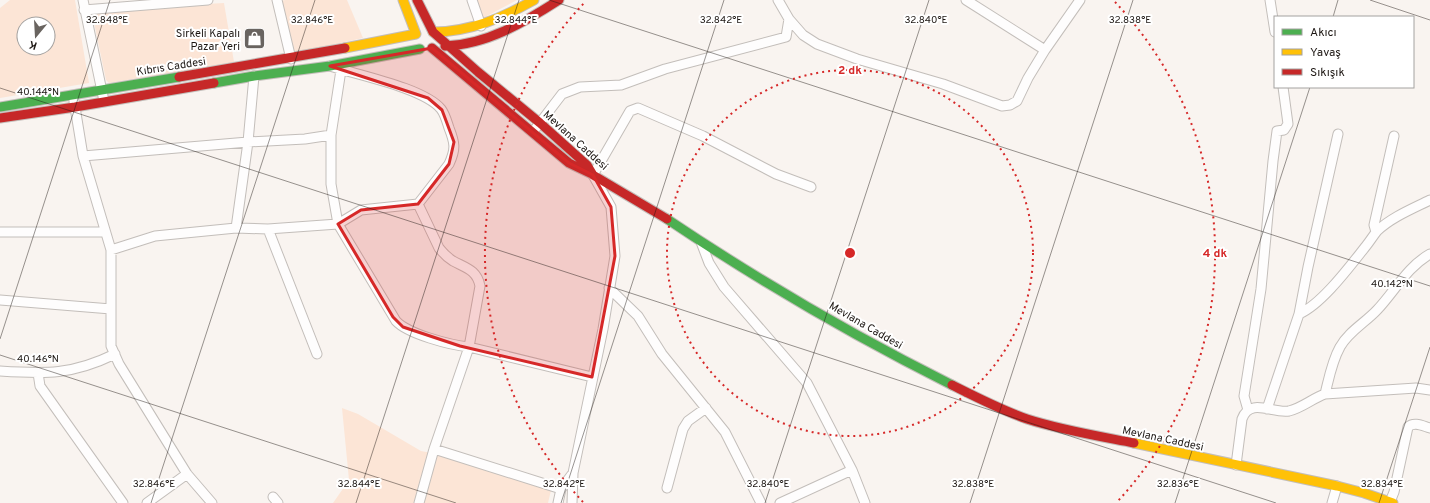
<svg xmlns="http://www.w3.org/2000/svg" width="1430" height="503" font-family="Overpass,sans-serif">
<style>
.green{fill:#fce5d6;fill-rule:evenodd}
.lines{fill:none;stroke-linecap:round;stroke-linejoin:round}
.street-casing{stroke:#c3beba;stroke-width:11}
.fast-casing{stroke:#c3beba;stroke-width:11}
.slow-casing{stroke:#c3beba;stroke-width:11}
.jam-casing{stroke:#c3beba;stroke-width:11}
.street{stroke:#fefdfd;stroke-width:9}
.fast{stroke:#4caf50;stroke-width:9}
.slow{stroke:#ffc107;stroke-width:9}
.jam{stroke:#c62828;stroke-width:9}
.marked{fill:#d62828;fill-opacity:0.2;stroke:#d62828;stroke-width:3;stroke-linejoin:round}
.ticks{fill:none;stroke:#1c1612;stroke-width:1;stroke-opacity:0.45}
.ring{fill:none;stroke:#d62828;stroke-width:2;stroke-dasharray:2 4}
.labels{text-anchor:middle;stroke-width:4;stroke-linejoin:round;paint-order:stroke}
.poi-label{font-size:11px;fill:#1c1612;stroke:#fff;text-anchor:end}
.street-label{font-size:11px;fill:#1c1612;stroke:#fff}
.ticks-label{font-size:10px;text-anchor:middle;fill:#1c1612;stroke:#fff;stroke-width:4;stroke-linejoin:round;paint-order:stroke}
.centre{fill:#d62828;stroke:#fff;stroke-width:2}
.ring-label{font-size:12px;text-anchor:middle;font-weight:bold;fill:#d62828;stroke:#fff;stroke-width:4;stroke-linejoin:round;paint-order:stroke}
</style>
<rect width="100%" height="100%" fill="#f9f4f0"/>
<path class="green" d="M10 0H75L89 83 0 98V8ZM24 24H48V48H24Z
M285 0H347L363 38 295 53 281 1Z
M476 0H517L483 18Z
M224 3 234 62 109 83 106 80 92 13 151 7Z
M342 408 358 414 421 451 482 463 552 486 548 503H333L349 480Z"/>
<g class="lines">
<defs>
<path id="street" d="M83 0 104 101
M277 0 291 59
M472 0 481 26
M778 0 789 19 803 35 817 44 857 59 943 84 1002 106 1010 105 1017 101 1028 78 1045 50 1080 0
M966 0 1045 50
M1270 0 1275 32
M84 10 208 0
M341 70 331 135V184L338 224 396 321C408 334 450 345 469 347L592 377
M74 101 83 156 111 250V346L119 364 187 474 212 503
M536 128 562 94 580 87 621 85 665 69 786 37 789 19
M83 156 248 142 305 139 331 135
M418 204 439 248C443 253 448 258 453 261 466 268 477 270 480 286L469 347 434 449 419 503
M236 228 248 142 254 76
M268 229 317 354
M0 232H105
M1376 232 1374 225 1394 136
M701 242 709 263 724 287 807 383 852 470 865 503
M111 250 155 236 236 228 268 229 338 224 361 210 418 204 449 164C456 149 455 143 449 128 447 122 445 114 441 109 424 88 357 75 330 66
M609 288 638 316 662 354 725 432 761 503
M0 300 111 309
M1299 314C1322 304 1350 266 1366 246 1370 241 1373 236 1377 231 1392 217 1412 209 1430 200
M0 371C46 374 72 375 115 354
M38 373 40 386 123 503
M1325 394C1329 378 1332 361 1340 347 1348 332 1366 322 1377 310 1395 291 1407 267 1430 254
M1267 409 1299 314 1308 267 1338 134
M1248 410 1244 396 1261 289 1273 161 1277 131 1284 130 1288 124 1283 87
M434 449 561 489
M1236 465 1242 419C1250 397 1273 414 1289 411 1302 408 1313 398 1325 394L1416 388 1430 390
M667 488 683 429 688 421 706 408
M273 497 278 503
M1390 502 1394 492 1408 427C1414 421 1423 426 1430 428
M147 503 187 474
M558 503 561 489 573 473
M572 503 573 473 603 329 615 256 611 207 593 175 630 111 638 108 703 136 776 174 811 187
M780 503 852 470
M1332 503 1337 486"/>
<path id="fast" d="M214 83 254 76 330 66 420 49
M0 107 179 77
M667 219C758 280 854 336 952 385"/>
<path id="slow" d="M433 32C470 32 502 18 534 0
M345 48 416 34 403 0
M1134 443 1337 486 1364 493 1393 503"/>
<path id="jam" d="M417 0 433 32 478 72 540 123 587 165 593 175 667 219
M445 46C486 45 525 22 559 0
M432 48 569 163 592 174
M179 77 345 48
M0 118 75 107 214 83
M952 385C976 397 1001 410 1027 419 1061 430 1098 436 1134 443"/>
</defs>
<use href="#street" class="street-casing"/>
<use href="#fast" class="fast-casing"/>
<use href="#slow" class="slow-casing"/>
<use href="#jam" class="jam-casing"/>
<use href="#street" class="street"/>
<use href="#fast" class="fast"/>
<use href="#slow" class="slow"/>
<use href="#jam" class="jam"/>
</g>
<path class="marked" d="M432 48 569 163 593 175 611 207 615 256 592 377 460 346 403 327 393 317 338 224 361 210 418 204 449 164 454 142 442 110 428 98 330 66Z"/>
<path class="ticks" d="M549 0 1430 286M1370 0 1430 20M1333 17 1338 0M0 88 1276 503M0 339 110 0M0 355 456 503M151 503 315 0M356 503 519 0M561 503 724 0M765 503 929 0M970 503 1133 0M1175 503 1310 87M1379 503 1430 347"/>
<g class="ring">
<circle cx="850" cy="253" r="183"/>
<path d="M583 502A365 365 0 0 1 585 2M1115 2A365 365 0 0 1 1117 502"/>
</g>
<defs>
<symbol id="shop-square" viewBox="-11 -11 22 22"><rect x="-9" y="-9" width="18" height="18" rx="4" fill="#696460" stroke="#fff"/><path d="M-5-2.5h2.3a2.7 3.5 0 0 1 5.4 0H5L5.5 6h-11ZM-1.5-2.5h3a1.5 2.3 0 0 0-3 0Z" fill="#fff"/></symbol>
</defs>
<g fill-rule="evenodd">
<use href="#shop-square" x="242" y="26" width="25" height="25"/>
</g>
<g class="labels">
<g class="poi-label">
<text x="240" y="37">Sirkeli Kapalı<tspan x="240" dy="13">Pazar Yeri</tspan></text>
</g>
<g class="street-label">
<text transform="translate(171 66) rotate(-9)" y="4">Kıbrıs Caddesi</text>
<text transform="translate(576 140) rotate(42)" y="4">Mevlana Caddesi</text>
<text transform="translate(866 325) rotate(30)" y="4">Mevlana Caddesi</text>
<text transform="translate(1163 438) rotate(12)" y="4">Mevlana Caddesi</text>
</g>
</g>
<g class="ticks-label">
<text x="107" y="23">32.848°E</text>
<text x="312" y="23">32.846°E</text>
<text x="516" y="23">32.844°E</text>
<text x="721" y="23">32.842°E</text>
<text x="926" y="23">32.840°E</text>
<text x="1130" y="23">32.838°E</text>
<text x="38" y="95">40.144°N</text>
<text x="1392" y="287">40.142°N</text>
<text x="38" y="362">40.146°N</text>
<text x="154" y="487">32.846°E</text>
<text x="359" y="487">32.844°E</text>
<text x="564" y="487">32.842°E</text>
<text x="768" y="487">32.840°E</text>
<text x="973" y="487">32.838°E</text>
<text x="1178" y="487">32.836°E</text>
<text x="1382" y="487">32.834°E</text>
</g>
<circle cx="850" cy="253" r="6" class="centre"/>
<g class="ring-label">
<text x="850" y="74">2 dk</text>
<text x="1215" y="257">4 dk</text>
</g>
<rect x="1274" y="16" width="140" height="72" fill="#ffffff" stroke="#a4a2a0"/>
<rect x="1282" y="29" width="20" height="6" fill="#4caf50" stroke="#a4a2a0"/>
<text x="1310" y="36" font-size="12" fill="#1c1612">Akıcı</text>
<rect x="1282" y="49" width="20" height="6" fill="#ffc107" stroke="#a4a2a0"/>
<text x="1310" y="56" font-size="12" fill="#1c1612">Yavaş</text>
<rect x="1282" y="69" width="20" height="6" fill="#c62828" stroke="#a4a2a0"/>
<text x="1310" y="76" font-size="12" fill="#1c1612">Sıkışık</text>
<g transform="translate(36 36) rotate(198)"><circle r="19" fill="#ffffff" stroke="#a4a2a0"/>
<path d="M0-3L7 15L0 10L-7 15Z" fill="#696460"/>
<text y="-6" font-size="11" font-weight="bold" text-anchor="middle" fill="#1c1612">K</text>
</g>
</svg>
